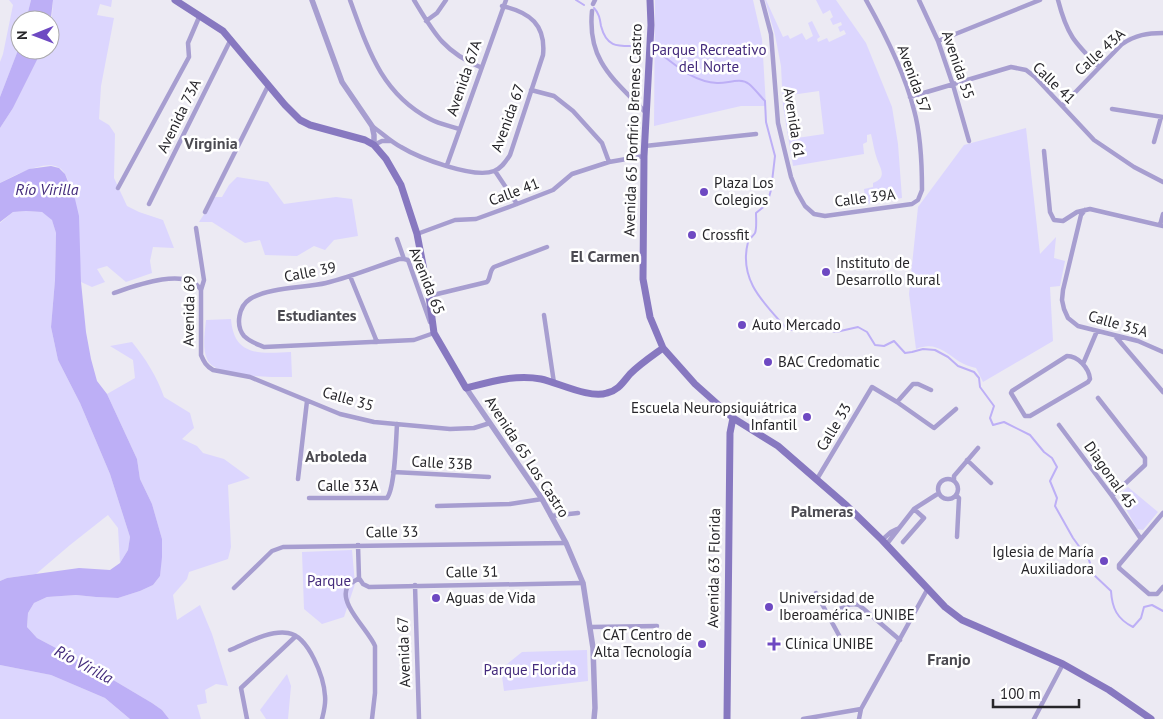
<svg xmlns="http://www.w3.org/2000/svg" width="1163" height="719" font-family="'PT Sans',sans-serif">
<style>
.green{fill:#dcd6fe;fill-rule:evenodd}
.water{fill:#bdaff6}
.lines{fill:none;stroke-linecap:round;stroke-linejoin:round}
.stream{stroke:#bdaff6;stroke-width:2}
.minor{stroke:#a79ed0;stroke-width:4.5}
.tertiary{stroke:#a79ed0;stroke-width:5.5}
.secondary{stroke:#8778c0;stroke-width:7}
.poi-dot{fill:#6e49c2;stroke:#fff;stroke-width:2}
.labels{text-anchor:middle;stroke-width:5;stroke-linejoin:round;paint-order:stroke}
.park-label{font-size:15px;fill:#442b7c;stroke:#fff}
.street-label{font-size:15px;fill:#27262a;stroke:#fff}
.poi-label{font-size:15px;fill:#27262a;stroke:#fff;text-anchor:start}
.neighbourhood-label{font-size:16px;font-weight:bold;fill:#4b4a51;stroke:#fff}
.water-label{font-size:16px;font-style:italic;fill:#442c7c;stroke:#fff}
</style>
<rect width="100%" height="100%" fill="#eceaf3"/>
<path class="green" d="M9 0H31L26 20H20L19 48 0 97V62L3 54 13 5Z
M53 0H112L111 7 100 4 97 15 114 18 101 86 99 119 109 125 115 134 114 178 127 206 139 212 163 220 174 248 153 247 150 261 152 273 126 282 107 266 97 269 105 282 92 287 81 282C79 260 79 177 58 167 43 160 14 176 0 183V128L13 108 42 50H50Z
M655 0H753L762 39 766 106H741L654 126Z
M765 0H766L783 37 788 35 790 39 802 33 806 40 813 36 808 23 812 21 820 37 817 39 818 42 827 38 829 42 846 34 844 30 840 32 838 27 842 25 841 22 833 25 830 19 833 17 830 10 823 14 816 0H836L866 43 892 107 898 144 902 198 866 204 864 189 873 187V183C888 177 880 168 877 159 874 151 873 142 871 134L867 135V142L863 144 864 154 793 166 783 106 781 66 775 35ZM819 91 824 134 797 138 791 95Z
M1026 128 1040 254 1056 237 1054 258 1065 261 1060 286 1050 287 1053 341 983 382 976 368C971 367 965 365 960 362 945 352 935 341 916 349L909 294 918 207 964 145Z
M237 177 268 182 284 204 336 197 352 199 358 236 334 240 325 250 314 246 297 256 265 255 260 240 245 243 212 222H199L215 197H222L229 185Z
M26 211 42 212 52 219 56 233 55 280 51 327 58 360 80 403 110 474 130 537 128 550 120 563 118 528 108 515 70 545 36 574 7 578 0 581V223L13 212Z
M231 319C234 358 262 353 291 352L292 377C274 377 214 378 207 359 202 348 205 331 206 320Z
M132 342C146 359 157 377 164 397L190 413 194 428 182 439 197 446 203 453 224 459 250 478 228 485 231 547 228 559 189 572 187 579 173 595 177 620 200 605 212 634 228 686 216 684 205 690 207 703 197 705 201 719H169L162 710 152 703 88 665 37 638 27 627 28 613 34 603 47 597 76 595 96 597 118 598 140 591 153 585 160 576 162 539 152 504 140 479 137 459 107 394 135 378 133 360 110 346Z
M1128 487 1158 512 1143 530 1137 529 1120 498 1121 493Z
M352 550 355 584 344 617 322 624 304 609 302 552Z
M587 650 588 681 504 691 501 669 522 652Z
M0 665 51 675 105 698 130 719H0Z
M287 674 291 686 288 719H266L260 710Z"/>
<path class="water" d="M31 0H53L50 26V20H26Z
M20 45V50H42L13 108 0 128V97Z
M51 166 59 168 65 174 75 199 79 216 81 282 86 332 91 359 97 381 107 394 137 459 140 479 152 504 162 539V557L160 576 153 585 140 591 118 598 96 597 76 595 47 597 34 603 28 613 27 627 37 638 88 665 152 703 162 710 169 719H130L105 698 51 675 0 665V581L7 578 79 568 110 570 120 563 128 550 130 537 110 474 80 403 58 360 51 327 55 280 56 233 52 220 42 212 26 211 13 212 0 222V183L29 169Z"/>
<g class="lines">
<path class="stream" d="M576 0 584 5
M594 8C599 13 600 19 601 26 607 49 619 46 639 46
M662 55C679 68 695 82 717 83 727 84 740 77 749 84 755 89 760 96 765 101L766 122 775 156 771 190 767 204 756 213C756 219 757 228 755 233 753 236 750 238 748 242 738 281 765 304 788 330L815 327 836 332 858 327 867 332 875 345 884 346 894 341 905 353 912 352 923 349 935 350 948 357 958 366 974 372 979 378 980 387 994 406 990 418 993 425 1004 422 1030 435 1044 452 1052 458 1057 467 1050 481 1057 498 1055 506 1073 538 1089 560 1093 574 1111 591C1112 608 1117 619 1133 627L1141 618 1144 607 1152 605 1163 611"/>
<path class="minor" d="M350 0C368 49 381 93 430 119 439 124 450 126 459 129
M414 0C434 33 443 51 480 67
M762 0 771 34 778 123 791 177 797 192 805 206 814 214 825 216 912 204 918 200 922 190C922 164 921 135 914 110 905 74 884 32 866 0
M919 0 938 41 953 85 969 141
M1058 0C1067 35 1074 42 1099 67
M593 4 595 0
M592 11C587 62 615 80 646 113
M426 21 437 13 446 0
M938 41 1040 0
M531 90 554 96 573 111 602 143 609 162
M910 97 1011 67 1026 70 1035 77 1094 140 1134 167 1163 182
M1062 106 1122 44C1136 35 1147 33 1163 33
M1112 109 1163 117
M372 126C382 133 391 142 401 147 419 158 474 179 494 171 502 168 506 161 510 155L543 55C546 25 530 12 502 6
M1154 142 1161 117
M374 145 382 141H391
M645 146 756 134
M1044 151 1050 212 1054 220 1063 221 1077 212 1090 209 1163 226
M447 165 506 0
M495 171 517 204
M118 188 189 57 188 43 200 15
M149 204 231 39
M1085 210 1081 215 1063 290 1062 300 1064 309 1068 318 1078 326 1138 341 1163 352
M205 212 268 86
M1160 225 1163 214
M196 228 204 280 201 290V355C204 362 206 366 213 370L250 377 340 414 374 422 450 429 474 428 490 423
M417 234 455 220 476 219 517 204 553 190 572 174 609 162 644 156
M397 239 404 259 408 260 430 322
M404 259H399C375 267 351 277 326 283 305 288 269 287 250 299 239 306 235 325 244 336 250 342 257 344 264 347L414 340 434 333V331
M350 276 377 342
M114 293C134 286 187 266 201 290
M429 296 487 282C491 278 489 271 494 267L547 247
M544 315 554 383
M1116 337 1163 392
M1067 356C1078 356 1089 368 1090 379L1088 382 1030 416H1025L1011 393 1012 391Z
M1083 364 1097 331
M1098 398 1145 458V465L1112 496
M897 402 913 384H918L931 390
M1059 425 1112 496 1141 539
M967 460 991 483
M393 472 489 477
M298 479 307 401
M817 479 872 387 897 402 934 428 956 409
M938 489a10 10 0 1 1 20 0a10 10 0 1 1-20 0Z
M954 481V476L978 448
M956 495 959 498 957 537
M309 498H387C395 488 396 440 397 424
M437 506 510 504 542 499
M1163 513 1119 565V568L1149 594H1157L1163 587
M551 516 578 513
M882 540 891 532 897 529
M903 542 924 518 914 509
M358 545 359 578 363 584 369 587 583 583
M886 545 914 509 939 493
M359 578C355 581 350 583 347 588 339 604 369 631 375 646V693L372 719
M415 585 419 719
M234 588 272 551 283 547 566 543
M816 593 841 639
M829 616C839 610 847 602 859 605L900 640
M591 627 657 626
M230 650C247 643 269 630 288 633 309 636 324 678 325 696 326 704 324 711 322 719
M247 719 241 688 296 636
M803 719 861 709
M859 719 861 709 927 590
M1034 719 1063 664"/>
<path class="tertiary" d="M312 0 342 82 372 126 374 135V145
M466 388 542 499 566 543 583 583 593 648 595 708 594 719"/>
<path class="secondary" d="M175 0 223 31 285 105 300 120 310 125 365 140 374 145 386 159 401 185 417 234 429 296 434 333 466 388C490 382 515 374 541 379 559 383 590 399 607 393 619 390 623 382 630 374 640 364 652 356 663 348
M650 0 651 25 644 156 643 279 650 317 663 348 695 384 733 418 778 446 847 506 882 540 945 607 962 620 1063 664 1109 690 1151 719
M727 719 730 433 733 418"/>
</g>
<g class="poi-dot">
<circle cx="704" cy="192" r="5"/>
<circle cx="692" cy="235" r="5"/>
<circle cx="826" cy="272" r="5"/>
<circle cx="742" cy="325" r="5"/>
<circle cx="768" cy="362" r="5"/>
<circle cx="807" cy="417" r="5"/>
<circle cx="1104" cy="561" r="5"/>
<circle cx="436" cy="598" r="5"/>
<circle cx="769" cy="607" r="5"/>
<circle cx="702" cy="644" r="5"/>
<path d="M771.5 636.5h5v5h5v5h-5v5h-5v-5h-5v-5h5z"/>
</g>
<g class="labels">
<g class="park-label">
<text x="709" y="55">Parque Recreativo<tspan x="709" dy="17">del Norte</tspan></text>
<text x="329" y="586">Parque</text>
<text x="530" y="675">Parque Florida</text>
</g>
<g class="street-label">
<text transform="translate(1100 52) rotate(-42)" y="5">Calle 43A</text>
<text transform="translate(958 65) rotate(71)" y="5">Avenida 55</text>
<text transform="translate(464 78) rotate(-71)" y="5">Avenida 67A</text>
<text transform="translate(914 79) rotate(70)" y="5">Avenida 57</text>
<text transform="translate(1054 83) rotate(44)" y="5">Calle 41</text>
<text transform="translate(179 116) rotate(-64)" y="5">Avenida 73A</text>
<text transform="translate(508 118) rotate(-70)" y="5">Avenida 67</text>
<text transform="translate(794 123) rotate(81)" y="5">Avenida 61</text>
<text transform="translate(633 130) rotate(-88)" y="5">Avenida 65 Porfirio Brenes Castro</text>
<text transform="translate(514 192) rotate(-21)" y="5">Calle 41</text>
<text transform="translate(865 198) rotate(-7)" y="5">Calle 39A</text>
<text transform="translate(310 272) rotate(-11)" y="5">Calle 39</text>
<text transform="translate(427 281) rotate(68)" y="5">Avenida 65</text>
<text transform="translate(189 311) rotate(-89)" y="5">Avenida 69</text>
<text transform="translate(1118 324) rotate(16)" y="5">Calle 35A</text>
<text transform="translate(348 399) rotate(16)" y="5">Calle 35</text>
<text transform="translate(834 427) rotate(-59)" y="5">Calle 33</text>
<text transform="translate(527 457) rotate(57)" y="5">Avenida 65 Los Castro</text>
<text transform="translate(442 463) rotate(3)" y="5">Calle 33B</text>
<text transform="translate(1110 475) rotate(55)" y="5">Diagonal 45</text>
<text x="348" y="491">Calle 33A</text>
<text transform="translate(392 532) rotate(-1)" y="5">Calle 33</text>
<text transform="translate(714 568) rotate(-89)" y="5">Avenida 63 Florida</text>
<text transform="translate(472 572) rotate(-1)" y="5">Calle 31</text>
<text transform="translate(404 652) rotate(-92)" y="5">Avenida 67</text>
</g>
<g class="poi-label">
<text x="714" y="188">Plaza Los<tspan x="714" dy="17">Colegios</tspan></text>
<text x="702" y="240">Crossfit</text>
<text x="836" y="268">Instituto de<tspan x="836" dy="17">Desarrollo Rural</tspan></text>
<text x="752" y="330">Auto Mercado</text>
<text x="778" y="367">BAC Credomatic</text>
<text x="797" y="413" text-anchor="end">Escuela Neuropsiquiátrica<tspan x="797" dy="17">Infantil</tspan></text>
<text x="1094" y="557" text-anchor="end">Iglesia de María<tspan x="1094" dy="17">Auxiliadora</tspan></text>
<text x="446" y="603">Aguas de Vida</text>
<text x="779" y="603">Universidad de<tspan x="779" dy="17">Iberoamérica - UNIBE</tspan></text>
<text x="692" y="640" text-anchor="end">CAT Centro de<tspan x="692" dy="17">Alta Tecnología</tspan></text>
<text x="785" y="649">Clínica UNIBE</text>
</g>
<g class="neighbourhood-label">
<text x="211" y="149">Virginia</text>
<text x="605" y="262">El Carmen</text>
<text x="317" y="321">Estudiantes</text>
<text x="336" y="462">Arboleda</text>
<text x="822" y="517">Palmeras</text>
<text x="949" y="665">Franjo</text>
</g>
<g class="water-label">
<text x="47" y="195">Río Virilla</text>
<text transform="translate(84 664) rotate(28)" y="6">Río Virilla</text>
</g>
</g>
<g transform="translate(35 35) rotate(269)"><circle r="24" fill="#ffffff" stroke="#a9a8aa"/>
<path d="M0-4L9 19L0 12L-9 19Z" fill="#6e49c2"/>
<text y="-8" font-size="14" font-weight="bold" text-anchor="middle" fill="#27262a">N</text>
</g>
<path d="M993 699v8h86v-8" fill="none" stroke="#27262a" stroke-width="2.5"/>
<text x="1000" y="699" font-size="15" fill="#27262a" stroke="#ffffff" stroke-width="4" paint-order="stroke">100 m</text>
</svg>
